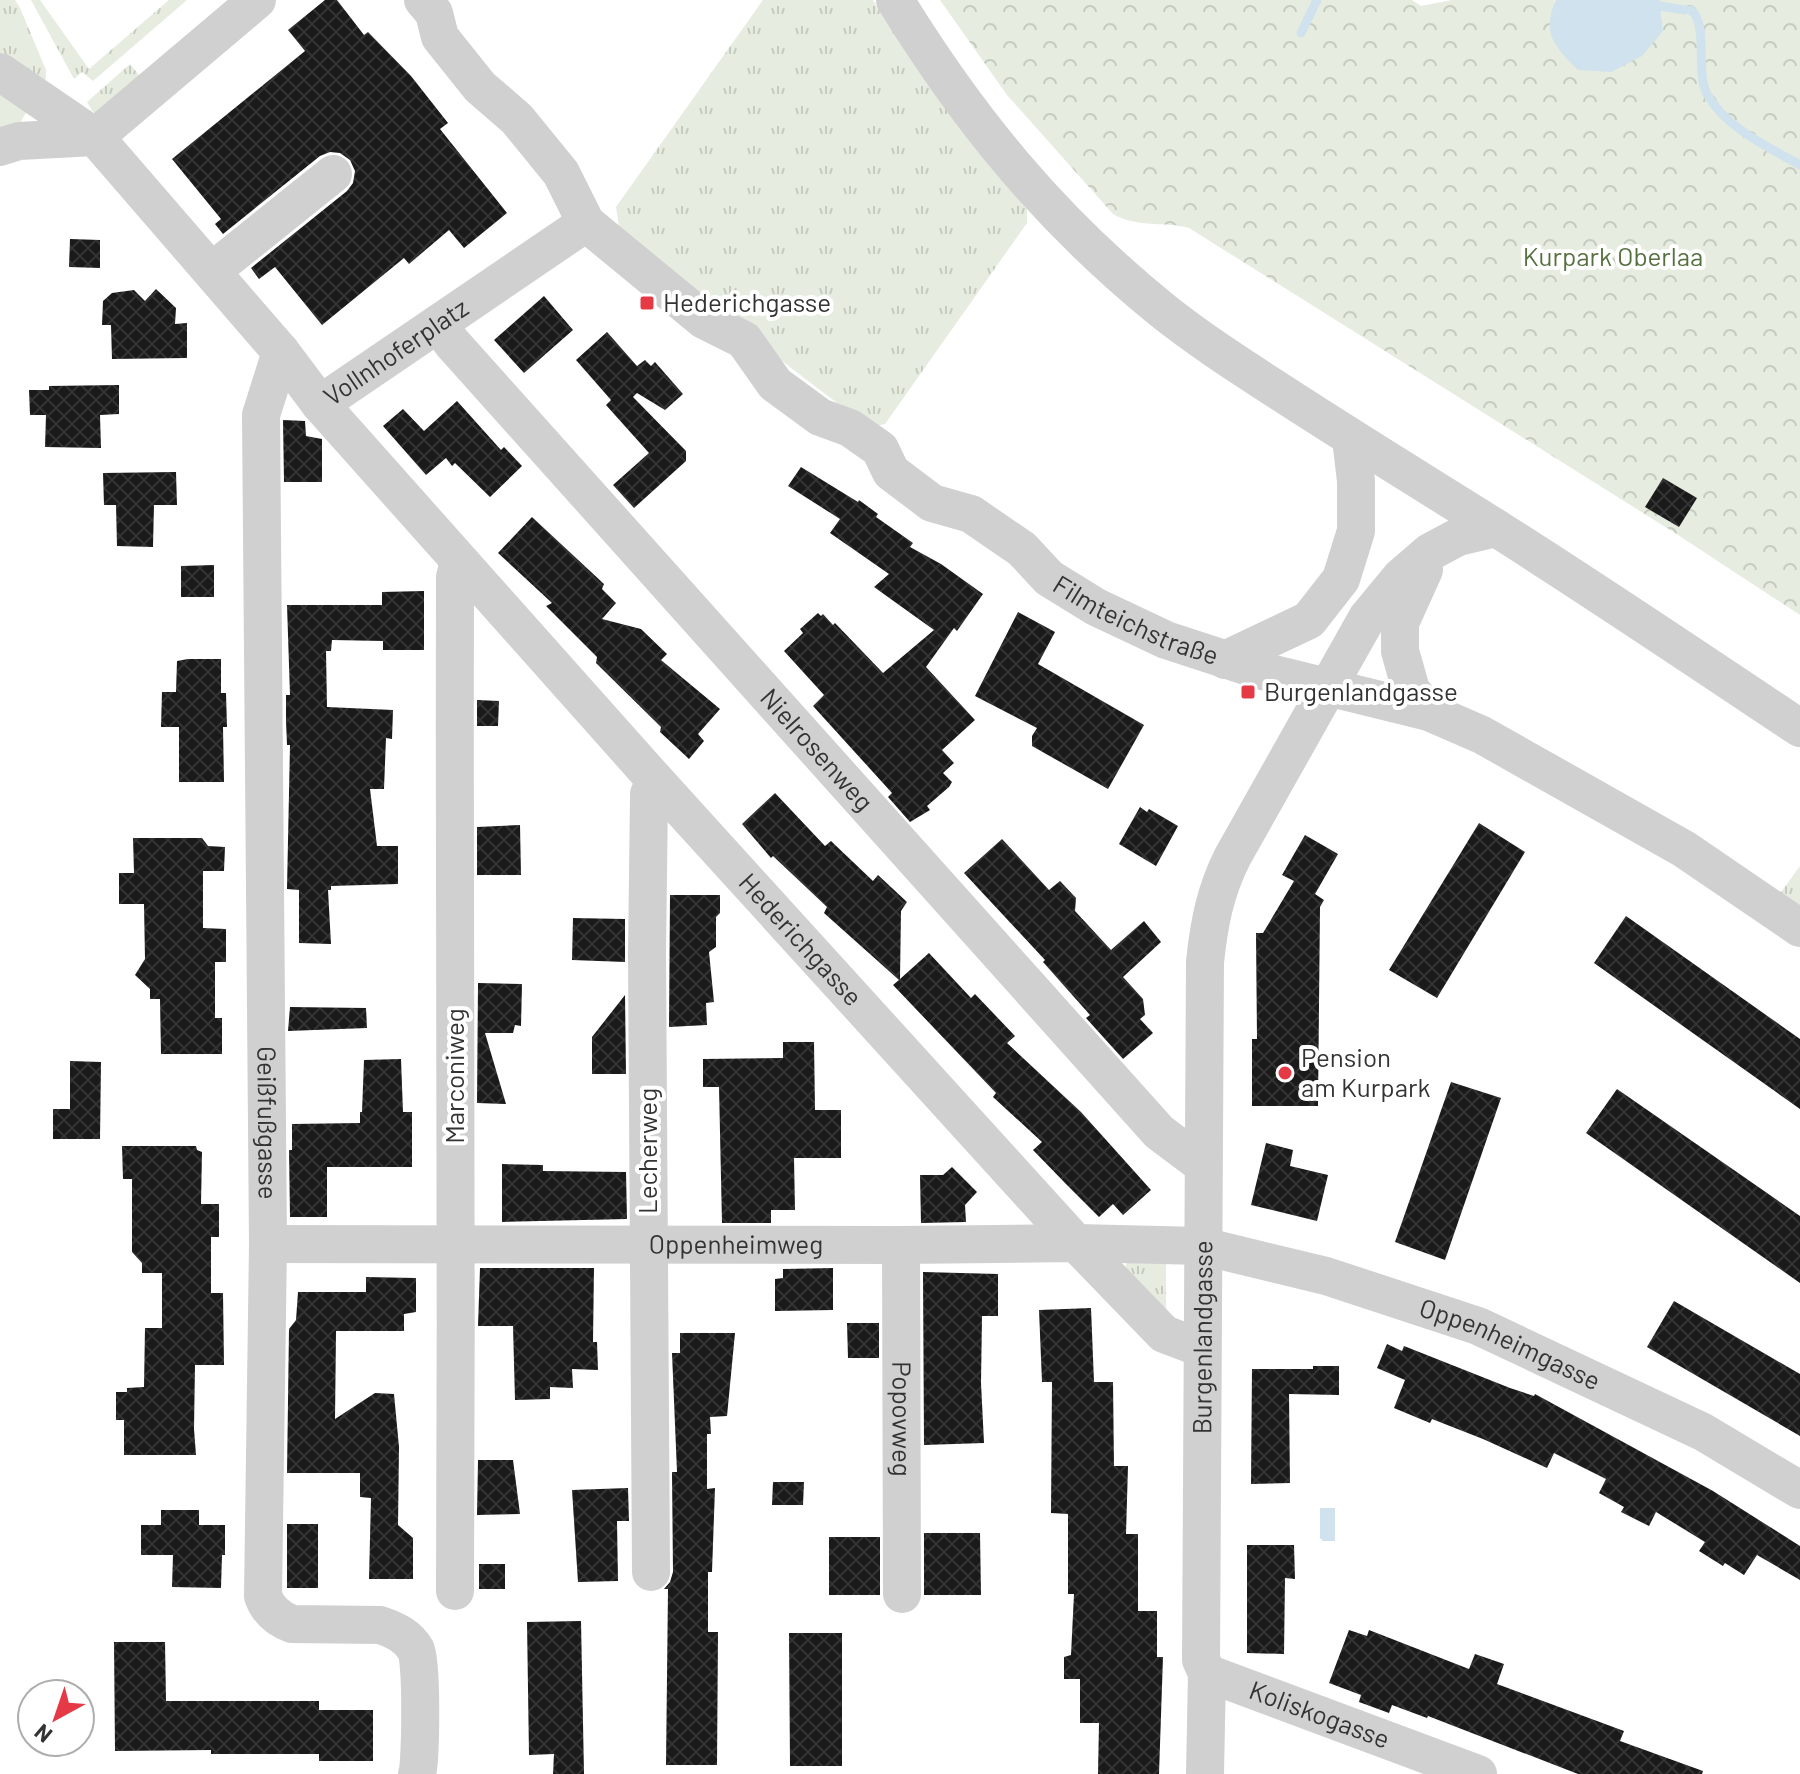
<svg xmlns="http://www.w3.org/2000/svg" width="1800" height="1774" font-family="Barlow,sans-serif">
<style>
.grass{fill:url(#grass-tufts)}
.forest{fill:url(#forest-crowns)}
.water{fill:#cfe2ee}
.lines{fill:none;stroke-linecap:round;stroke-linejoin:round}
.stream{stroke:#cfe2ee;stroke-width:9}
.building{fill:url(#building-cross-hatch)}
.minor{stroke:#d0d0d0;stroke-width:38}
.poi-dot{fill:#e63946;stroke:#fff;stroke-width:3}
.labels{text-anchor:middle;stroke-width:8;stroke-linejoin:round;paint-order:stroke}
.park-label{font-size:26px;fill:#56703f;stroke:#fff}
.poi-label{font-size:26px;fill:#333;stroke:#fff;text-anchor:start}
.street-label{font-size:26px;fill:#333;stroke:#fff}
</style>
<defs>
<pattern id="grass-tufts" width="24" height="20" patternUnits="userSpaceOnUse" patternTransform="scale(2)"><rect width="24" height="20" fill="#e6ecdf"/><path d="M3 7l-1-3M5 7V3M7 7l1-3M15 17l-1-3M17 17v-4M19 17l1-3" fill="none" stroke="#c6cbc0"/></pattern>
<pattern id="forest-crowns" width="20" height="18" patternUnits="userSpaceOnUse" patternTransform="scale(2)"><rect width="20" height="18" fill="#e6ecdf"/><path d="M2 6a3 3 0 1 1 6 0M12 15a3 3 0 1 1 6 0" fill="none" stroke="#c6cbc0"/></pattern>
<pattern id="building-cross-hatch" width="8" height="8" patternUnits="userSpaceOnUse" patternTransform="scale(2)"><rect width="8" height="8" fill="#1a1a1a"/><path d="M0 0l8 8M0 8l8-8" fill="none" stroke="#333"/></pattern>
</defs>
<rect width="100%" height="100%" fill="#fff"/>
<path class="grass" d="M0 0H15L20 8 46 70V78L42 83 0 65Z
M31 0H40L89 69 169 0H187L93 81 82 72 74 79Z
M763 0H873L927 82 1027 208V223L885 424 870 427C783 364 700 297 619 226L616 207Z
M130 64 144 81 99 115 93 112 87 102Z
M0 80 28 109 20 123 0 131Z
M1800 866V911L1779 895Z
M1166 1260V1308L1154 1306 1124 1271 1127 1262Z"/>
<path class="forest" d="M940 0H1412L1421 6 1452 0H1556L1554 2 1663 31 1660 0H1800V615L1675 533 1189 228C1163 221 1137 228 1113 214L1007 95Z"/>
<path class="water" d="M1556 0H1660L1663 31 1642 56 1611 72 1578 70C1555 47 1541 33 1556 0Z
M1320 1508H1335V1541H1323L1320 1538Z"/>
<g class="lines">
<path class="stream" d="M1660 6 1685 10
M1691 10C1709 25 1695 71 1707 94 1725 127 1768 147 1800 165
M1301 33 1317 0"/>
</g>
<path class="building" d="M325 0H337L364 35 368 32 411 76 448 123 440 129 507 213 464 248 449 230 409 264 404 258 322 325 275 267 259 279 251 268 347 191 353 183 355 171 350 160 340 153 330 152 320 156 223 234 215 224 221 219 172 159 305 51 288 30Z
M70 239 100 240V268L69 267Z
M156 289 176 308 175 324 187 323V358L112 359 111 325H102L103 301 112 293 134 290 145 301Z
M544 296 573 330 524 373 494 340Z
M607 332 637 366 645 360 651 366 655 362 683 394 665 410 637 393 633 397 686 451V461L634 508 613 485 649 453 606 405 611 400 576 360Z
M119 385V414L100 415 101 448 45 447 46 415H30L29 390H49V386Z
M457 401 501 450 504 447 522 466 490 497 455 463 452 466 446 458 426 475 383 426 403 409 424 431Z
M283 420 305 421 306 436 322 439V482H284Z
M801 467 858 502 859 500 878 514 876 517 913 543 910 547 941 564 983 594 957 631 954 628 926 667 975 720 942 750 954 763 943 773 952 782 949 787 927 806 930 810 910 822 888 797 892 793 813 706 824 695 784 651 803 633 800 629 818 613 821 616 823 614 833 625 835 623 883 673 934 630 874 587 889 574 830 533 840 519 788 486Z
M176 472 177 505H154L153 547 117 546 116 505H104L103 473Z
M1663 478 1697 498 1679 527 1645 507Z
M532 517 604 584 602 589 616 603 602 619 641 629 667 654 661 660 720 709 698 734 704 741 689 759 660 732 661 727 596 663 597 657 546 606 552 603 498 553Z
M214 565V597H181V566Z
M424 591V650H383V641L332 640 331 651H326L327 707 393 710 392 739 386 738 384 789H370L377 846H398V884L331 886V890H328L331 944 299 943V890L287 889 290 745H287L286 721V695H290L287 605H382V592Z
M1018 612 1055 632 1038 664 1144 725 1108 789 1032 746V736L1037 728 975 696Z
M188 659H221V693H226L227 727H223L224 782H179V727H161L162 692H176L177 661Z
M477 700 499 701 498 726H477Z
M775 793 825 846 831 841 873 881 878 875 907 902 901 911 900 979 929 953 971 998 975 994 1015 1036 1007 1043 1081 1112 1151 1190 1123 1215 1113 1204 1099 1217 1066 1184 1033 1150 1042 1142 993 1097 996 1093 893 985 899 980 824 913 827 907 773 856 771 858 742 824Z
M1140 807 1147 812 1149 809 1178 826 1156 866 1119 844Z
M1479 823 1525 852 1437 998 1389 970Z
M520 825 521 875H477V827Z
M1305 835 1338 854 1315 894 1324 900 1320 907 1318 1106H1252V1039H1257L1256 933H1263L1294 881 1282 875Z
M133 838H202L208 846 225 847 224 871H203V928L226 929V962H215V1018H222V1054H161L160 999H150V989L135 975 145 959 144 904H119V873H134Z
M1002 839 1049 890 1060 881 1076 898 1075 911 1111 950 1144 921 1161 942 1123 977 1143 999 1145 1015 1140 1019 1153 1033 1123 1059 1086 1018 1090 1015 1043 962 1045 960 964 873Z
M670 895H720V913L716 917V947L709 952 714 1002 706 1003 707 1025 669 1027Z
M1626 916 1800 1039V1109L1594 963Z
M573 918 625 919V962L572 960Z
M478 983 522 984 521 1026 515 1025 513 1033H485L506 1104 477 1103Z
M625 995 626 1074H592V1037Z
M290 1007 366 1008 367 1028 288 1031Z
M783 1042H814L815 1110H841V1158H794L795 1210H771V1223H722L719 1087H703V1059L783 1058Z
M401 1059 403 1112H412V1167H327V1217H290L289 1150H292V1124L360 1123V1112H362L364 1060Z
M70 1061 101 1062 100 1139H53V1109H70Z
M1451 1082 1501 1098 1445 1260 1395 1242Z
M1617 1089 1800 1216V1283L1586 1133Z
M1266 1143 1293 1150 1290 1166 1328 1175 1317 1221 1251 1205Z
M122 1146H196L197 1150 202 1152 201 1204H219V1237H211V1293H223L224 1365H195L194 1429 196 1455H124V1420H116V1392H127V1388L144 1387 145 1328H162V1273H142V1263L132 1252V1179H123Z
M502 1164 543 1165V1171L626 1172 627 1219 502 1222Z
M952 1167 977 1192 965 1205 966 1222 921 1223 920 1175H943Z
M480 1268H594L593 1342H597L598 1370 572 1369 573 1388 550 1387V1399L515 1400 513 1326H478Z
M833 1268V1310L775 1311V1279L783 1278V1269Z
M923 1272 998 1274V1316H982L981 1383 984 1443 924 1445Z
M366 1277 416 1278V1312L404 1314V1331H336L335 1419 375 1393 394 1394 399 1447 398 1525 413 1538V1579H369L371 1498 360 1497V1473H287L289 1329 296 1320 298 1292H366Z
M1674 1301 1800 1374V1436L1647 1347Z
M1091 1308 1094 1382H1113L1114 1466H1128L1126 1534H1138V1611H1157V1657H1163L1159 1774H1098L1099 1723H1080V1679H1064V1657L1071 1655 1074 1594H1068V1514L1051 1513 1052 1382H1042L1039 1310Z
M847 1323H879V1358H848Z
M680 1333H735L727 1416 710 1417 711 1434H707V1489L715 1488 712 1572H708V1632H718L717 1765H666L668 1589H664L670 1582 673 1572 672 1472H677L672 1353H680Z
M1387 1344 1402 1351 1404 1346 1510 1388 1534 1396 1535 1394 1713 1491 1800 1546V1580L1757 1555 1744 1575 1725 1563 1723 1566 1699 1551 1705 1542 1656 1512 1649 1526 1621 1512 1624 1507 1599 1493 1606 1479 1554 1453 1547 1468 1483 1439 1432 1419 1430 1423 1394 1408 1405 1380 1377 1368Z
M1313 1366H1339V1395L1289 1394 1290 1483 1251 1484 1252 1369H1313Z
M478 1460H513L520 1514 477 1515Z
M773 1482H804L803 1505H772Z
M628 1488 629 1521H617L618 1581 578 1582 572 1490Z
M161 1510H199V1525H225V1555H222L221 1588 172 1587 173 1555H141V1525H161Z
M287 1524H318V1588H287Z
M924 1533H980L981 1595H924Z
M829 1537H880V1595H829Z
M1247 1545H1294L1295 1579 1285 1578 1284 1654 1247 1653Z
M479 1564H505V1589H479Z
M581 1621 584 1774H553L554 1754 529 1755 527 1622Z
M1349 1630 1367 1636 1369 1630 1469 1669 1475 1654 1504 1664 1497 1684 1624 1731 1620 1741 1703 1771 1702 1774H1578L1428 1716 1427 1718 1392 1705 1389 1713 1359 1702 1361 1695 1329 1683Z
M789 1633H842V1766H790Z
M114 1642H165L166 1701H319V1710H373V1761H319V1754H211V1750L115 1751Z"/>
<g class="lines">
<g class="minor">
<path id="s1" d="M423 0 434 13 440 37 480 87 517 119 561 173 586 223 704 320 744 340 775 384 820 417 850 428 880 449 891 472 932 503 971 514 1022 549 1049 578 1096 607 1166 640 1258 670 1429 712 1482 735 1684 849 1800 928"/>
<path d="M895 0C970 122 1051 220 1162 310 1197 338 1234 362 1271 386 1346 435 1421 481 1496 528 1599 593 1699 661 1800 728"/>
<path id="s2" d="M0 72 95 137 281 352 320 404 655 780 1076 1243 1164 1334 1201 1348"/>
<path d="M95 137 257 0"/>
<path d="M0 147 19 141 95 137"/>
<path d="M212 271 333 174"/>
<path id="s3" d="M438 324 452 343 1159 1132 1203 1165"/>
<path id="s4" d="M281 352 261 415 268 1244 263 1596C268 1610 278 1619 292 1624L380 1625C395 1630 408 1636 416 1650 422 1661 421 1763 417 1774"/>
<path id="s5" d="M320 404 586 223"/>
<path d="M1424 570 1400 623V651L1411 690 1429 712"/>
<path d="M1225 660 1309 620 1341 579 1356 531V481L1351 439"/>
<path id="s6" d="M268 1244 901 1245 1076 1243 1202 1246 1326 1276 1478 1326 1703 1432 1800 1490"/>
<path id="s7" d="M901 1245 902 1594"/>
<path d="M651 1572 647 954 649 794 655 780"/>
<path d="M455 1591C457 1253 454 915 455 577L459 561"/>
<path id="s8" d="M1207 1673 1478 1774"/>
<path id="s9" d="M1205 1774 1207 1673 1201 1660 1205 962C1209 924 1215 891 1233 856L1367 618 1401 577 1430 552 1458 537 1496 528"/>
</g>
</g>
<g class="poi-dot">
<rect x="639" y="295" width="16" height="16" rx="4"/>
<rect x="1240" y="684" width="16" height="16" rx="4"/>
<circle cx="1285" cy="1073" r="8"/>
</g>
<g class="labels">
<g class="park-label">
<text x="1613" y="266">Kurpark Oberlaa</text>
</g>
<g class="poi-label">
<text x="663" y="312">Hederichgasse</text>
<text x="1264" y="701">Burgenlandgasse</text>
<text x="1301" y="1067">Pension<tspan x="1301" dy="30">am Kurpark</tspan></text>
</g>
<g class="street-label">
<text dy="9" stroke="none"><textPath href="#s5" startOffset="92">Vollnhoferplatz</textPath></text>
<text dy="9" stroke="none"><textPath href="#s1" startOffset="972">Filmteichstraße</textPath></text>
<text dy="9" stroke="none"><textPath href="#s3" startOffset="570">Nielrosenweg</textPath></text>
<text dy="9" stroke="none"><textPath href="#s2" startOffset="1184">Hederichgasse</textPath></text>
<text transform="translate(455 1076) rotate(-90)" y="9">Marconiweg</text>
<text dy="9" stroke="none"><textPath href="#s4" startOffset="774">Geißfußgasse</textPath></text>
<text transform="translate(648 1151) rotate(-90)" y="9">Lecherweg</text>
<text dy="9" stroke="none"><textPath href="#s6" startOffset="468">Oppenheimweg</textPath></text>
<text dy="9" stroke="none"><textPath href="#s9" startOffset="438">Burgenlandgasse</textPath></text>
<text dy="9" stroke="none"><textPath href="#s6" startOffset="1258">Oppenheimgasse</textPath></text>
<text dy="9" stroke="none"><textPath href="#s7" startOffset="174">Popovweg</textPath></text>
<text dy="9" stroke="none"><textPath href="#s8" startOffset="120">Koliskogasse</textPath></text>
</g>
</g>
<g transform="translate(56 1718) rotate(220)"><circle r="38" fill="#ffffff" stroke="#adadad" stroke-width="2"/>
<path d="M0-6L14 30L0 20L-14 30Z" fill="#e63946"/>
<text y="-12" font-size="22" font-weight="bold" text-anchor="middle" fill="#333333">N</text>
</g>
</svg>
